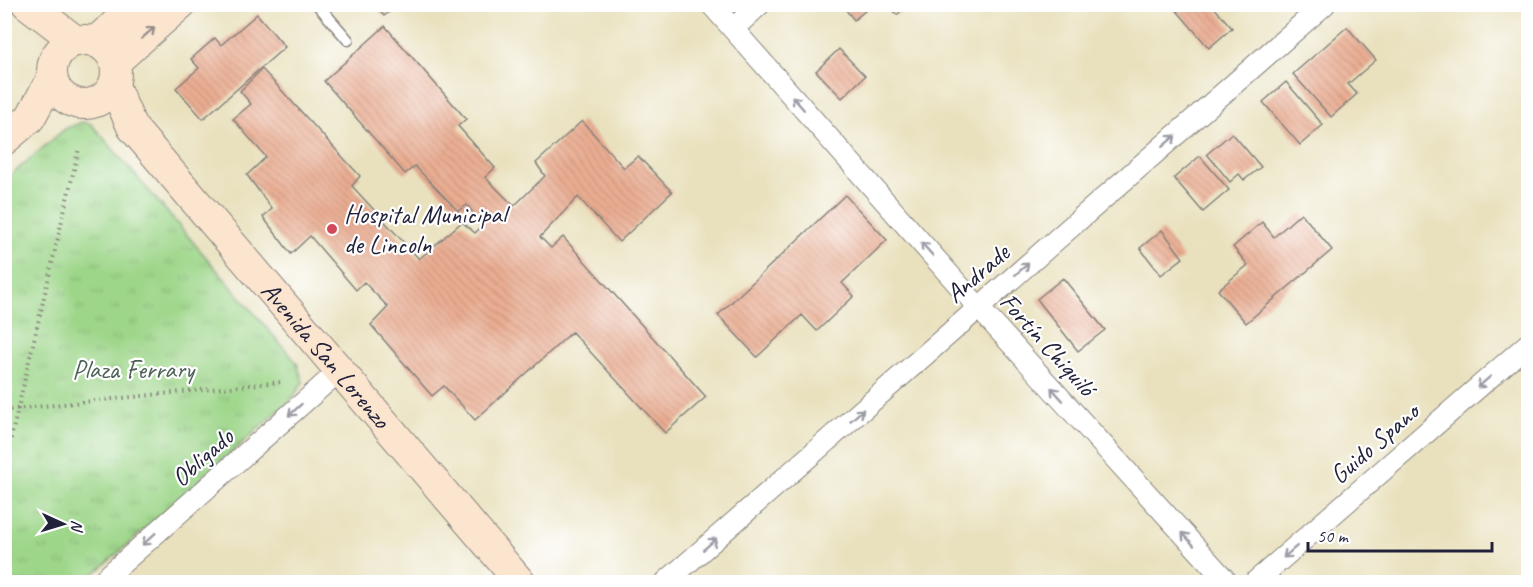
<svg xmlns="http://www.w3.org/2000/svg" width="1533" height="587" font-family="Caveat,sans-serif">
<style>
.park{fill:url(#park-tufts);stroke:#607c62;stroke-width:1.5}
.building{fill:url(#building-back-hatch)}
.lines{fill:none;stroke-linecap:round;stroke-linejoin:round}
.lane-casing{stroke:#86827c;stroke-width:13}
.street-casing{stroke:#86827c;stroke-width:23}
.secondary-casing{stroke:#86827c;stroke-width:32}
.path{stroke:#86827c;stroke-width:4;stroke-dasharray:1.5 4.5;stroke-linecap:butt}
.lane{stroke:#fff;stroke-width:10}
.street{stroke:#fff;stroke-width:21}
.secondary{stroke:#fbe5cf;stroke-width:30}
.oneway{stroke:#998d8c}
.oneway2{stroke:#9c9ca7}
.poi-dot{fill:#d1495b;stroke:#fff;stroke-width:2}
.labels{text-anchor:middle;stroke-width:4.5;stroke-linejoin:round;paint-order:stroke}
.poi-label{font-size:26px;fill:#22223b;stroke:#fff;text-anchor:start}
.street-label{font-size:26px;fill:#22223b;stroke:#fff}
.park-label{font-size:26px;fill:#4d6156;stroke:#fff}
</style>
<defs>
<pattern id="park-tufts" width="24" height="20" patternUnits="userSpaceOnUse" patternTransform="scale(1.5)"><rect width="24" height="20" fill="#9dd689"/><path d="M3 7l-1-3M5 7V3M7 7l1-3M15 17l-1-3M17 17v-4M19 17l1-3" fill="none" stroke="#87b777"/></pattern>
<pattern id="building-back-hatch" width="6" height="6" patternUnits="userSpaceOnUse" patternTransform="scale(1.5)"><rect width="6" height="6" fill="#eaad92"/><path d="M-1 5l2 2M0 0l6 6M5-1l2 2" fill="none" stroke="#c8957f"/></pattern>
</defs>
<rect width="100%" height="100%" fill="#fff"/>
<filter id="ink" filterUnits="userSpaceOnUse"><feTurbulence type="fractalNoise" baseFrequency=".0167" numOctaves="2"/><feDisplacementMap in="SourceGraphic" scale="12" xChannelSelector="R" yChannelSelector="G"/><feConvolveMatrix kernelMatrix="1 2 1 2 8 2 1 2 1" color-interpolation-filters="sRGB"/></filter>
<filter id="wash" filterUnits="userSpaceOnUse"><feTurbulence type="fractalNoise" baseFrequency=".008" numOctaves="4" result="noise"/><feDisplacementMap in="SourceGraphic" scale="24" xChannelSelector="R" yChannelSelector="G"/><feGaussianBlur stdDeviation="1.35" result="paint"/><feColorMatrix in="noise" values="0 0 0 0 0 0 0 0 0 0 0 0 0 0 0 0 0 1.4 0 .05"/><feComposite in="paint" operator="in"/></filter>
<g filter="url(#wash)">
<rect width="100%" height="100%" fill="#e9e1be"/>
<path class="park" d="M82 122 91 124 100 134 297 363 303 382 292 399 85 582H5L4 181 65 129Z"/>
<g id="blocks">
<path class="building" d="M374 4H399L384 16Z
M841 4H873L854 20Z
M888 4H908L897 15Z
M1172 5H1212L1232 28 1209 48Z
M257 14 285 47 203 119 176 88 199 68 191 59 215 38 221 45Z
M385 26 466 119 458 126 495 168 485 177 514 206 545 176 536 163 582 121 624 168 638 156 672 192 619 242 578 197 540 237 551 248 563 237 706 397 665 433 572 332 475 420 444 386 432 396 371 325 388 307 364 282 356 290 310 236 291 254 263 217 272 209 247 175 266 157 233 119 251 104 240 91 262 69 360 176 352 186 419 259 462 222 475 233 483 225 467 205 458 211 415 166 405 174 324 81Z
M1347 27 1376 60 1348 84 1357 94 1331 117 1293 74Z
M839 49 865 76 842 98 816 71Z
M1286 82 1323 125 1300 145 1263 102Z
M1232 133 1261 167 1244 180 1239 174 1230 182 1207 154Z
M1200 156 1229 190 1203 212 1174 178Z
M845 195 887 240 842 283 854 296 817 331 802 315 757 357 718 315Z
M1301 213 1332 250 1246 323 1218 290 1248 265 1233 247 1262 222 1274 237Z
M1162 230 1183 258 1161 275 1140 248Z
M1063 278 1105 330 1078 351 1037 299Z"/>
</g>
</g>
<g filter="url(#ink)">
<use href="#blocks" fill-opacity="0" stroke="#86827c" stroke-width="1.5"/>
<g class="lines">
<defs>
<path id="lane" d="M317 4 348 40"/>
<path id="street" d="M711 4 978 307 1227 582
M733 29 760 4
M101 582 339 371
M666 582 1325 4
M1255 582 1528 344"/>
<g id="secondary">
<path d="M27 4 76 41"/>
<circle cx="84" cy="72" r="32"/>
<path d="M95 42 138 4"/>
<path d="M115 62 181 4"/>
<path id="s1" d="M114 86 132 127 520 582"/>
<path d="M4 140 30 118 52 78"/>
</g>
</defs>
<use href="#lane" class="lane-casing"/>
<use href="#street" class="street-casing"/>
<use href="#secondary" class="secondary-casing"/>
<path class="path" d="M4 410 280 382
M4 468 79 148"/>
<use href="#lane" class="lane"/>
<use href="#street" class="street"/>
<use href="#secondary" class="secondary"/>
</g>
<defs><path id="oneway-shaft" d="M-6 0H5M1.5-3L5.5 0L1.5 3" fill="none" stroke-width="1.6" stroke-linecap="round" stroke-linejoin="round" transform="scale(1.5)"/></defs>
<use class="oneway" href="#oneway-shaft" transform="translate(148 33) rotate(-41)"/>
<g class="oneway2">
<use href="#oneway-shaft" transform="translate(798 103) rotate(-131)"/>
<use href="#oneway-shaft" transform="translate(1169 141) rotate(-41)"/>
<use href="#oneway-shaft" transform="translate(927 249) rotate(-131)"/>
<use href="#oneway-shaft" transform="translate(1022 269) rotate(-41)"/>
<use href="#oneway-shaft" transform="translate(1484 382) rotate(139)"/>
<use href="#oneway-shaft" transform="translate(1057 394) rotate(-132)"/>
<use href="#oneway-shaft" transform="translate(295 410) rotate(138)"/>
<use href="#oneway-shaft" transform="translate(857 415) rotate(-41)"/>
<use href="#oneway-shaft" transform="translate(149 539) rotate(138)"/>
<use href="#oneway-shaft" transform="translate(1188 539) rotate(-132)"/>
<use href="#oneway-shaft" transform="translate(710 544) rotate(-41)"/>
<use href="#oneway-shaft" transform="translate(1290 552) rotate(139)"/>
</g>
</g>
<circle class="poi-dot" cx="332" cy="229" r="6"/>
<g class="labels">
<g class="poi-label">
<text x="344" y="223">Hospital Municipal<tspan x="344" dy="30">de Lincoln</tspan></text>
</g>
<g class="street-label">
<text transform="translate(977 273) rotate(-41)" y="9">Andrade</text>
<text transform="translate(1048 344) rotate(48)" y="9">Fortín Chiquiló</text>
<text dy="9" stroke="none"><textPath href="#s1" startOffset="344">Avenida San Lorenzo</textPath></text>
<text transform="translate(1374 443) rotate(-41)" y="9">Guido Spano</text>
<text transform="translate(202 457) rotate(-42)" y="9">Obligado</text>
</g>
<g class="park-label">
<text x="133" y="378">Plaza Ferrary</text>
</g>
</g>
<rect width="1533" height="587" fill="none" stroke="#fff" stroke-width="24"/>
<g transform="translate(63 524) rotate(94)" stroke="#ffffff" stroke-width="4.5" paint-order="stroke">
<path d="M0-4.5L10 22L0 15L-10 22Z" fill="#22223b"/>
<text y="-9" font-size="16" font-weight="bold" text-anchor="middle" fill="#22223b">N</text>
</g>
<path d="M1308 542v9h184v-9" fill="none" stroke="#22223b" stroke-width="3"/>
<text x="1317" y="542" font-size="18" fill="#22223b" stroke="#ffffff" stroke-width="4.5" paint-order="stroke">50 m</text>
</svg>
